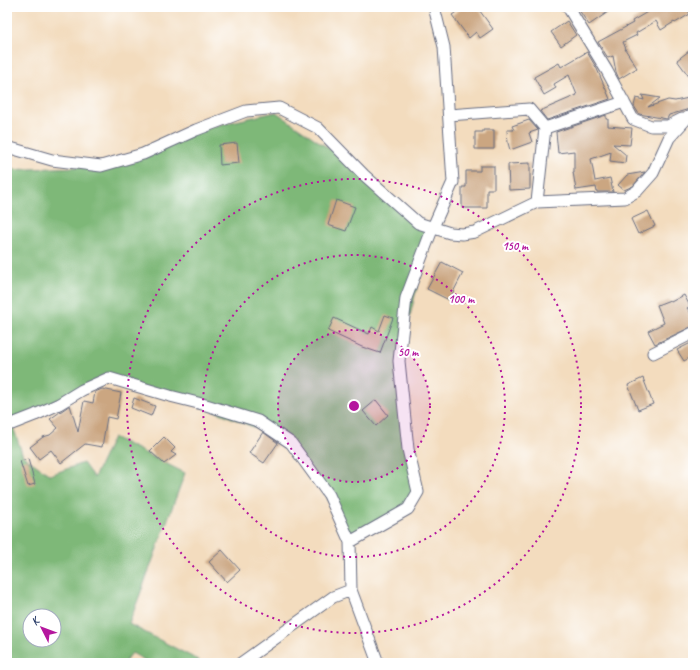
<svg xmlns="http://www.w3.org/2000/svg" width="700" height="670" font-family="Caveat,sans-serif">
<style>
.forest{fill:#7eb878;stroke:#4c746b;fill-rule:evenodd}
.building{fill:#cba681}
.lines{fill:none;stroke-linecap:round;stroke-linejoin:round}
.minor-casing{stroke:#676c80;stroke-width:13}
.minor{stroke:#fff;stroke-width:11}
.ring{fill:none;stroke:#b5179e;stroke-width:2;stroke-dasharray:2 4}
.centre{fill:#b5179e;stroke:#fff;stroke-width:2}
.ring-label{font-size:12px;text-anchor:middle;font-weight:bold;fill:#b5179e;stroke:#fff;stroke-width:4;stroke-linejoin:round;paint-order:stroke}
</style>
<rect width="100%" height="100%" fill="#fff"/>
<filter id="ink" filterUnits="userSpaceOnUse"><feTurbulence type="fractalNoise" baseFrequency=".025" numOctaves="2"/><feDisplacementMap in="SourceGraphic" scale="8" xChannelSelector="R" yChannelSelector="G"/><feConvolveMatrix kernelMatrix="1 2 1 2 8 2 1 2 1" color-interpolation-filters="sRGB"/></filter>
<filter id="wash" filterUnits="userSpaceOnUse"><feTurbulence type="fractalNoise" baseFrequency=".012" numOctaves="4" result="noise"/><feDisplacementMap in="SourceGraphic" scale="16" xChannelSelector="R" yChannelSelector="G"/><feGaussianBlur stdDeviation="0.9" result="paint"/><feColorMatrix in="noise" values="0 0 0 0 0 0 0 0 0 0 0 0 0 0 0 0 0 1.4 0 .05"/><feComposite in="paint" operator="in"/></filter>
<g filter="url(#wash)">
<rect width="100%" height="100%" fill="#f3dcbe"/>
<path class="forest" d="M276 112 357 168 429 237 399 361 414 500 350 542 320 483 291 443 194 402 109 378 12 424 23 456 50 475 83 463 94 478 113 437 185 473 129 624 198 660 197 663H150L132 653 124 663H7V170L101 166 196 130ZM30 616H54V640H30Z"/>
<g id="blocks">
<path class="building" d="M464 7H477L493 29 480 38 476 32 469 38 452 15Z
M583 7H605L608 12 589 25 579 10Z
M646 7H686L690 14 675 23 674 22 661 30 656 21 636 33 637 35 623 42 626 49H625L637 68 619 79 616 72 613 56 608 58 598 42 633 23 632 21 649 11Z
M567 21 576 35 561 46 551 32Z
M693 48V82L677 60Z
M587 52 597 69 610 99 547 120 540 111 577 95 569 75 554 84 556 88 544 95 534 77 559 63 561 67Z
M642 95 660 98 648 107 668 100 675 101 693 97V108L669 115 667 119 639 114 634 106 636 98 644 100Z
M606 115V119H608V126L632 128 630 145 613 144 626 155 625 163 610 161 611 152 591 159 595 181 610 178 613 192H597L596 187 576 190 573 172H574V151L558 153 556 132Z
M529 120 538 130 529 133 532 142 510 150 508 143 507 130H514L512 126Z
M483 130H494V149H475V132H483Z
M237 143 239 163 220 165 219 145Z
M530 163V189L509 190 508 164Z
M480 166H494V189H487V208H462V187H466V171H480Z
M645 172 633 186 624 190 618 185 627 175Z
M336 200 355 207 346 231 328 225Z
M648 211 655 226 638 234 631 219Z
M442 262 463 273 449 300 427 289Z
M684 295 690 306 687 308 693 316V326L655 344 648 331 664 323 657 305 670 300 671 302Z
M385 315 393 318 380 353 362 347 328 331 334 318 369 334 372 327 379 331Z
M693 342V356L684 361 677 350Z
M643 378 653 404 638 410 628 385Z
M102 389 121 393 116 419 107 417 102 447 85 444 61 463 51 450 39 459 30 447 43 437 50 435 58 428 50 419 70 405 78 432 84 401 93 403 95 392Z
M134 398 155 406 151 416 131 408Z
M376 400 388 415 376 426 363 411Z
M263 432 278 443 264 463 249 453Z
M164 437 175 448 171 452 176 455 164 464 150 451Z
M28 459 35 484 28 486 20 461Z
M222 550 240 570 227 582 209 562Z"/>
</g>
</g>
<g filter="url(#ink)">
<use href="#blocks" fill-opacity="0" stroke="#676c80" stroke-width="1"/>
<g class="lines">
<defs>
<path id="minor" d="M568 7 607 71 633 119 651 126H668L682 119
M449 115 529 109 545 128
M7 147 52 160 101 166 143 154 196 130 246 111 279 108 318 128 364 175 418 223 450 233 462 234 475 232 537 202 625 198 637 191 653 173 669 138 688 117 693 115
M537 202 545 128 624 102
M653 353 693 333
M7 423 12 424 35 415 59 404 82 390 109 378 170 396 206 405 258 421 291 443 329 495 350 542 351 590 378 663
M350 542 408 509 418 492 408 449 399 361 406 298 433 227 453 182 444 47 434 7
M241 663 333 597 351 590"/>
</defs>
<use href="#minor" class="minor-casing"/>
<use href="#minor" class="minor"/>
</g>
</g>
<circle cx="354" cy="406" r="76" fill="#b5179e" fill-opacity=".12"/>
<g class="ring">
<circle cx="354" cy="406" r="76"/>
<circle cx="354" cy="406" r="151"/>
<circle cx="354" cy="406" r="227"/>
</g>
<circle cx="354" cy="406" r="6" class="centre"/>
<g class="ring-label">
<text x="515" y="250">150 m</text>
<text x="461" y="303">100 m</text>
<text x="408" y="356">50 m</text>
</g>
<rect width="700" height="670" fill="none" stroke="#fff" stroke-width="24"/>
<g transform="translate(42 628) rotate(312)"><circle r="19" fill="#ffffff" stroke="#a4acbf"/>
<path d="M0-3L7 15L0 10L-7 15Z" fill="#b5179e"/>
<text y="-6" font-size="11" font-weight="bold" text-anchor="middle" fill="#1b2f5e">K</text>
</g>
</svg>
